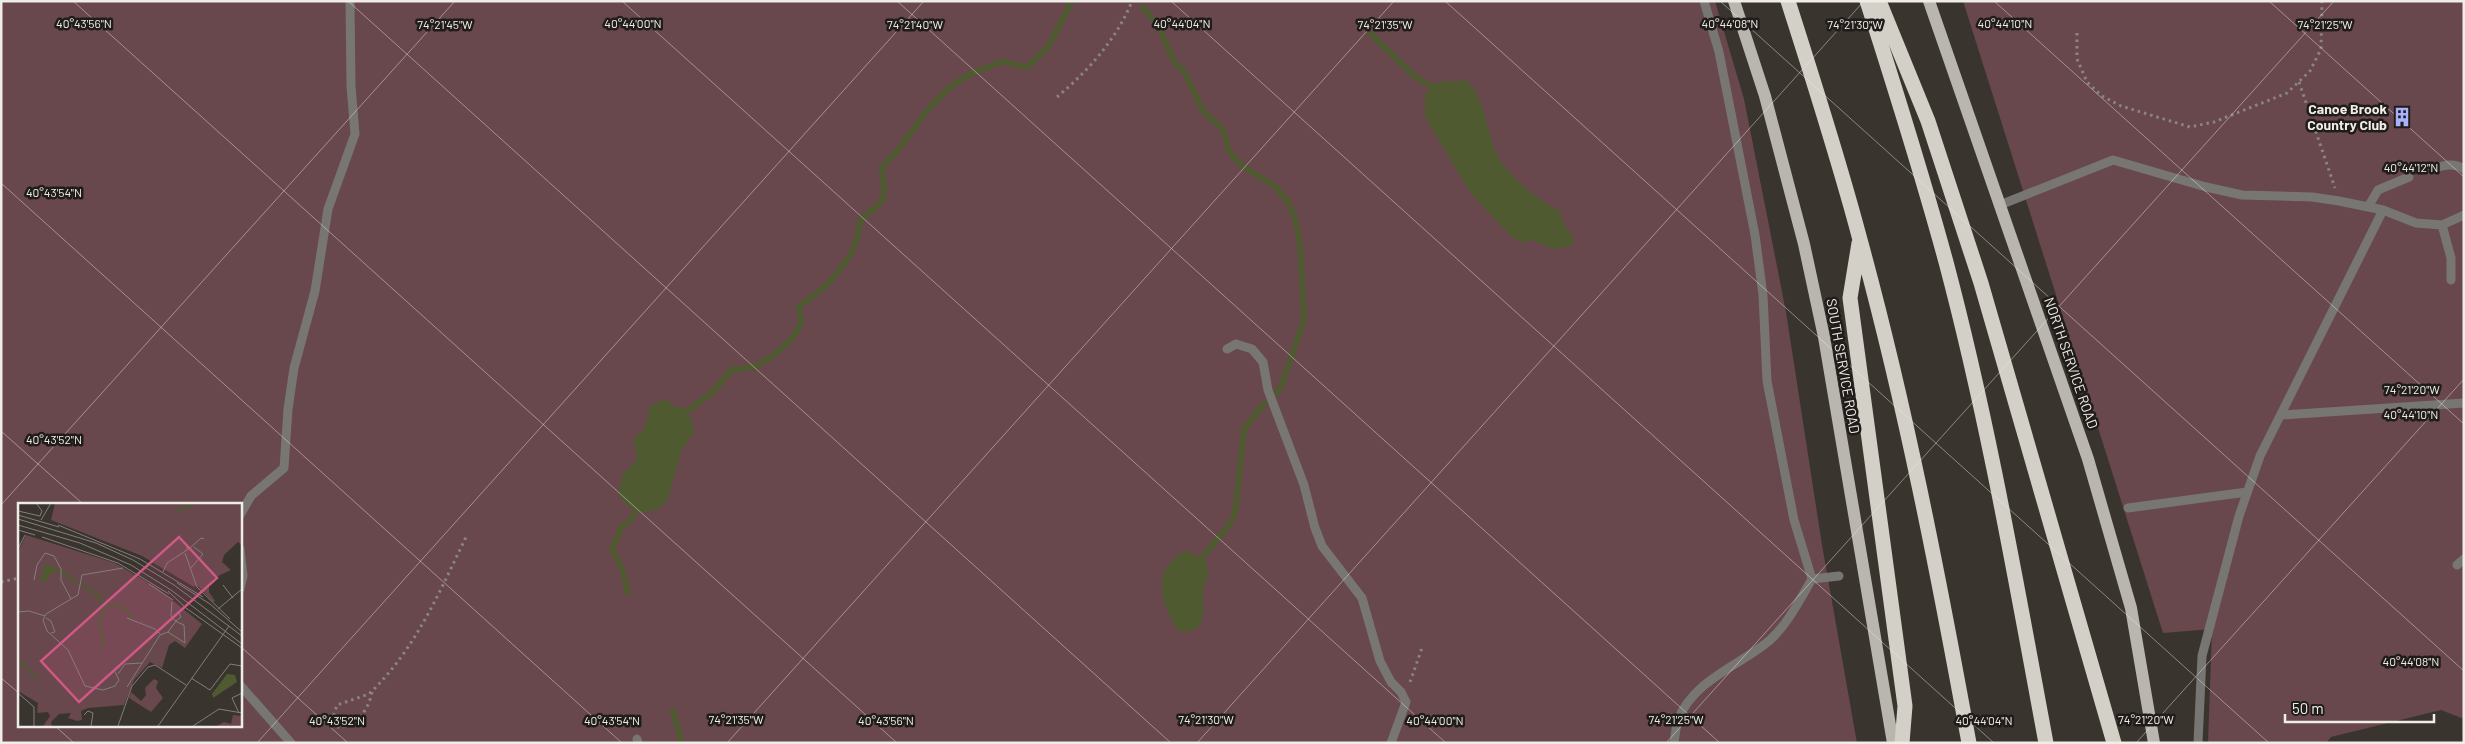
<svg xmlns="http://www.w3.org/2000/svg" width="2465" height="744" font-family="Barlow,sans-serif">
<style>
.green{fill:#68474d;fill-rule:evenodd}
.water{fill:#4f5a30}
.lines{fill:none;stroke-linecap:round;stroke-linejoin:round}
.stream{stroke:#4f5a30;stroke-width:6}
.path{stroke:#898580;stroke-width:3;stroke-dasharray:2.5 4;stroke-linecap:butt}
.service{stroke:#777673;stroke-width:9}
.primary{stroke:#b9b6af;stroke-width:12}
.motorway{stroke:#d2d0c7;stroke-width:15}
.ticks{fill:none;stroke:#f0ede9;stroke-width:1;stroke-opacity:0.45}
.labels{text-anchor:middle;stroke-width:5;stroke-linejoin:round;paint-order:stroke}
.poi-label{font-size:14px;font-weight:bold;fill:#f0ede9;stroke:#1f1c1a;text-anchor:end}
.street-label{font-size:14px;fill:#f0ede9;stroke:#1f1c1a}
.inset-river{fill:none;stroke:#4f5a30;stroke-width:2.5}
.inset-road{fill:none;stroke:#837e79;stroke-width:1}
.view{fill:#d05886;fill-opacity:0.15;stroke:#d05886;stroke-width:2.5}
.inset-edge{fill:none;stroke:#f0ede9;stroke-width:2.5}
.ticks-label{font-size:12px;text-anchor:middle;fill:#f0ede9;stroke:#1f1c1a;stroke-width:5;stroke-linejoin:round;paint-order:stroke}
</style>
<rect width="100%" height="100%" fill="#3a342f"/>
<path class="green" d="M1 1H1715L1744 99 1786 312 1822 545 1857 743H1ZM19 504H240V725H19Z
M1963 1H2464V719L2441 710 2331 737 2326 743H2208L2212 629 2163 633Z"/>
<path class="water" d="M1454 81H1468C1486 102 1486 131 1498 156 1507 175 1541 202 1560 211 1561 225 1571 229 1574 242L1570 247 1553 249 1532 240 1525 243 1513 238 1471 194 1425 117V94L1438 82Z
M666 400 691 417 694 432 682 450 667 501 658 509 645 513 631 509 621 499 618 491 623 474 635 462 637 455 633 439C636 436 640 434 642 431 654 416 639 404 666 400Z
M1185 551C1198 554 1211 561 1208 576 1207 580 1204 583 1204 587 1200 610 1212 632 1179 632 1160 604 1150 570 1185 551Z"/>
<g class="lines">
<path class="stream" d="M1143 7 1158 25 1175 63 1184 71 1203 111 1223 129 1229 151 1240 164 1274 186 1287 200 1295 218 1300 243 1304 320 1281 387 1274 396
M1370 33 1414 76 1433 87
M682 410 686 412 713 392 731 370 754 367 774 355 788 342 797 332 801 322 799 306C828 288 859 256 860 220 866 214 880 207 883 198 890 180 870 173 894 155 923 118 939 84 987 67 992 66 997 63 1001 62 1011 61 1018 67 1027 67L1048 47 1072 1
M1197 564 1232 521 1236 506 1244 429 1265 403
M628 593 622 569 612 549 622 526 631 520 639 504
M673 711 682 743"/>
<path class="path" d="M2077 33V59L2087 82 2102 96 2121 106 2190 127 2214 122 2287 93 2310 71 2321 49 2322 1
M2299 82 2335 188
M1057 97C1088 71 1117 39 1132 1
M1 582 19 578
M1410 682 1422 648
M372 692C369 708 357 728 338 727L334 714 337 705 369 694C415 650 439 593 466 537"/>
<path class="service" d="M1704 1 1719 52 1755 235 1763 295 1767 381 1794 520 1812 579 1839 576
M2428 170C2440 167 2452 161 2464 169
M2000 205 2113 160 2206 187 2242 195 2312 197 2339 201 2383 210 2416 223 2442 225 2464 215
M2368 207 2378 190 2409 177
M2442 225 2451 258V280
M1227 349 1236 344 1252 349 1263 362 1268 390 1304 485 1315 528 1322 546 1362 598 1380 661 1391 682 1401 692 1406 702 1391 743
M2281 415 2464 403
M2128 508 2247 492
M240 515 251 496 284 468 288 409 294 368 315 291 328 209 355 134 351 86 350 1
M240 549 243 576 240 589
M2457 565 2464 559
M240 685 291 743
M637 739 638 743
M1674 743C1675 735 1676 727 1678 720 1693 680 1741 665 1770 640 1788 624 1800 599 1812 579
M2198 743 2202 656 2239 516 2260 456 2383 210"/>
<path class="primary" d="M1734 1 1765 96 1804 244 1824 337 1893 743
M1929 1 2088 459 2131 608 2154 743"/>
<path class="motorway" d="M1788 1C1813 79 1838 157 1859 236 1905 403 1938 573 1969 743
M1867 1C1895 88 1922 174 1946 262 1988 420 2016 582 2046 743
M1879 1 1928 121 1981 283 2114 743
M1859 243 1850 298 1905 706 1902 743"/>
</g>
<path class="ticks" d="M73 1 897 743M348 1 1171 743M622 1 1446 743M897 1 1720 743M1171 1 1994 743M1445 1 2269 743M1720 1 2464 671M1994 1 2464 424M2269 1 2464 177M1 183 622 743M1 431 83 504M1 505 455 1M240 646 348 743M1 678 19 693M54 725 74 743M257 743 924 1M727 743 1394 1M1197 743 1864 1M1666 743 2334 1M2136 743 2464 379"/>
<defs>
<symbol id="building-bare" viewBox="-9 -9 18 18"><path d="M-4-6H4V6H1V3H-1V6H-4ZM-2.5-4.3h1.7v1.8h-1.7ZM.8-4.3h1.7v1.8H.8ZM-2.5-1h1.7V.8h-1.7ZM.8-1h1.7V.8H.8Z" fill="#a9b0fc" stroke="#1f1c1a" stroke-width="2.5" paint-order="stroke"/></symbol>
</defs>
<g fill-rule="evenodd">
<use href="#building-bare" x="2388" y="103" width="28" height="28"/>
</g>
<g class="labels">
<g class="poi-label">
<text x="2387" y="114">Canoe Brook<tspan x="2387" dy="16">Country Club</tspan></text>
</g>
<g class="street-label">
<text transform="translate(2071 363) rotate(71)" y="5">NORTH SERVICE ROAD</text>
<text transform="translate(1843 366) rotate(80)" y="5">SOUTH SERVICE ROAD</text>
</g>
</g>
<g transform="translate(18 503)">
<rect width="224" height="224" fill="#3a342f"/>
<path d="M37 0H224V42L220 39 206 52 204 59 213 67 196 75 191 82V89L197 98 195 99 179 82 176 84 124 53 33 17ZM8 32 97 60 139 85 184 121 167 145 157 138 151 142 144 165 132 159 116 177 106 202 70 205 63 208 64 217 59 218 50 215 53 210 41 211 33 219 34 223H25L32 213 30 209 19 210 20 200 0 188V49ZM136 176 140 178 138 185 145 195 133 209 111 195 113 189 123 198 128 192 127 185ZM215 212 224 213V223H199L206 219 213 221Z" fill="#68474d"/>
<path d="M28 60 40 67 32 72 29 71V78L25 80 22 77ZM209 171 217 172 219 179 195 195 194 191Z" fill="#4f5a30"/>
<path class="inset-river" d="M157 10 177 0M40 67 60 80M62 81 82 93 84 108 81 122 85 136 82 146M88 101 107 105 115 116M0 156 20 177"/>
<path class="inset-road" d="M0 8 22 13 24 8 18 0M0 12 41 24M0 16 78 40 115 57 156 82 224 133M23 17 33 0M0 22 62 40 113 62 153 87 224 141M40 22 122 56 185 94M0 27 17 32M24 34 100 60 151 91M172 45 183 35 186 36M0 46 7 32M167 50 179 84 212 116M172 66 185 51 176 44M145 69 149 60 172 45H168M16 77 19 62 27 50 36 53 43 66V77L53 96 60 92 64 72 105 65M159 80 192 101M131 81 155 97M205 82 215 95M150 88 169 106M53 96 28 111 25 117 29 128 50 147 67 183 85 187 97 183 101 177 96 167M154 99 153 113 154 115 158 118 159 119 166 122 167 140 150 129 158 118 163 114 161 110M192 101 224 129M168 105 224 145M200 106 224 86M0 109 11 108 27 113M28 115 33 118 37 129 33 130M109 115 137 126 142 131M100 171 107 161 124 160M173 175 192 187 212 161 224 163M109 184 142 132 150 129M0 190 16 204V223M221 210 214 195 224 190M66 212 70 208 75 210 73 223M100 223 114 183 130 164 137 162 168 182M140 223 211 123M175 223 201 206 224 210"/>
<path class="view" d="M161 34 199 75 61 199 23 158Z"/>
<rect width="224" height="224" class="inset-edge"/>
</g>
<g class="ticks-label">
<text x="84" y="28">40°43'56"N</text>
<text x="1182" y="28">40°44'04"N</text>
<text x="633" y="28">40°44'00"N</text>
<text x="1730" y="28">40°44'08"N</text>
<text x="2005" y="28">40°44'10"N</text>
<text x="445" y="29">74°21'45"W</text>
<text x="915" y="29">74°21'40"W</text>
<text x="1385" y="29">74°21'35"W</text>
<text x="2325" y="29">74°21'25"W</text>
<text x="1855" y="29">74°21'30"W</text>
<text x="2411" y="172">40°44'12"N</text>
<text x="54" y="197">40°43'54"N</text>
<text x="2412" y="394">74°21'20"W</text>
<text x="2411" y="419">40°44'10"N</text>
<text x="54" y="444">40°43'52"N</text>
<text x="2411" y="666">40°44'08"N</text>
<text x="736" y="724">74°21'35"W</text>
<text x="1206" y="724">74°21'30"W</text>
<text x="1676" y="724">74°21'25"W</text>
<text x="2146" y="724">74°21'20"W</text>
<text x="337" y="725">40°43'52"N</text>
<text x="612" y="725">40°43'54"N</text>
<text x="886" y="725">40°43'56"N</text>
<text x="1435" y="725">40°44'00"N</text>
<text x="1984" y="725">40°44'04"N</text>
</g>
<rect width="2465" height="744" fill="none" stroke="#f0ede9" stroke-width="5"/>
<path d="M2285 714v8h149v-8" fill="none" stroke="#f0ede9" stroke-width="2.5"/>
<text x="2292" y="714" font-size="15" fill="#f0ede9" stroke="#1f1c1a" stroke-width="4" paint-order="stroke">50 m</text>
</svg>
